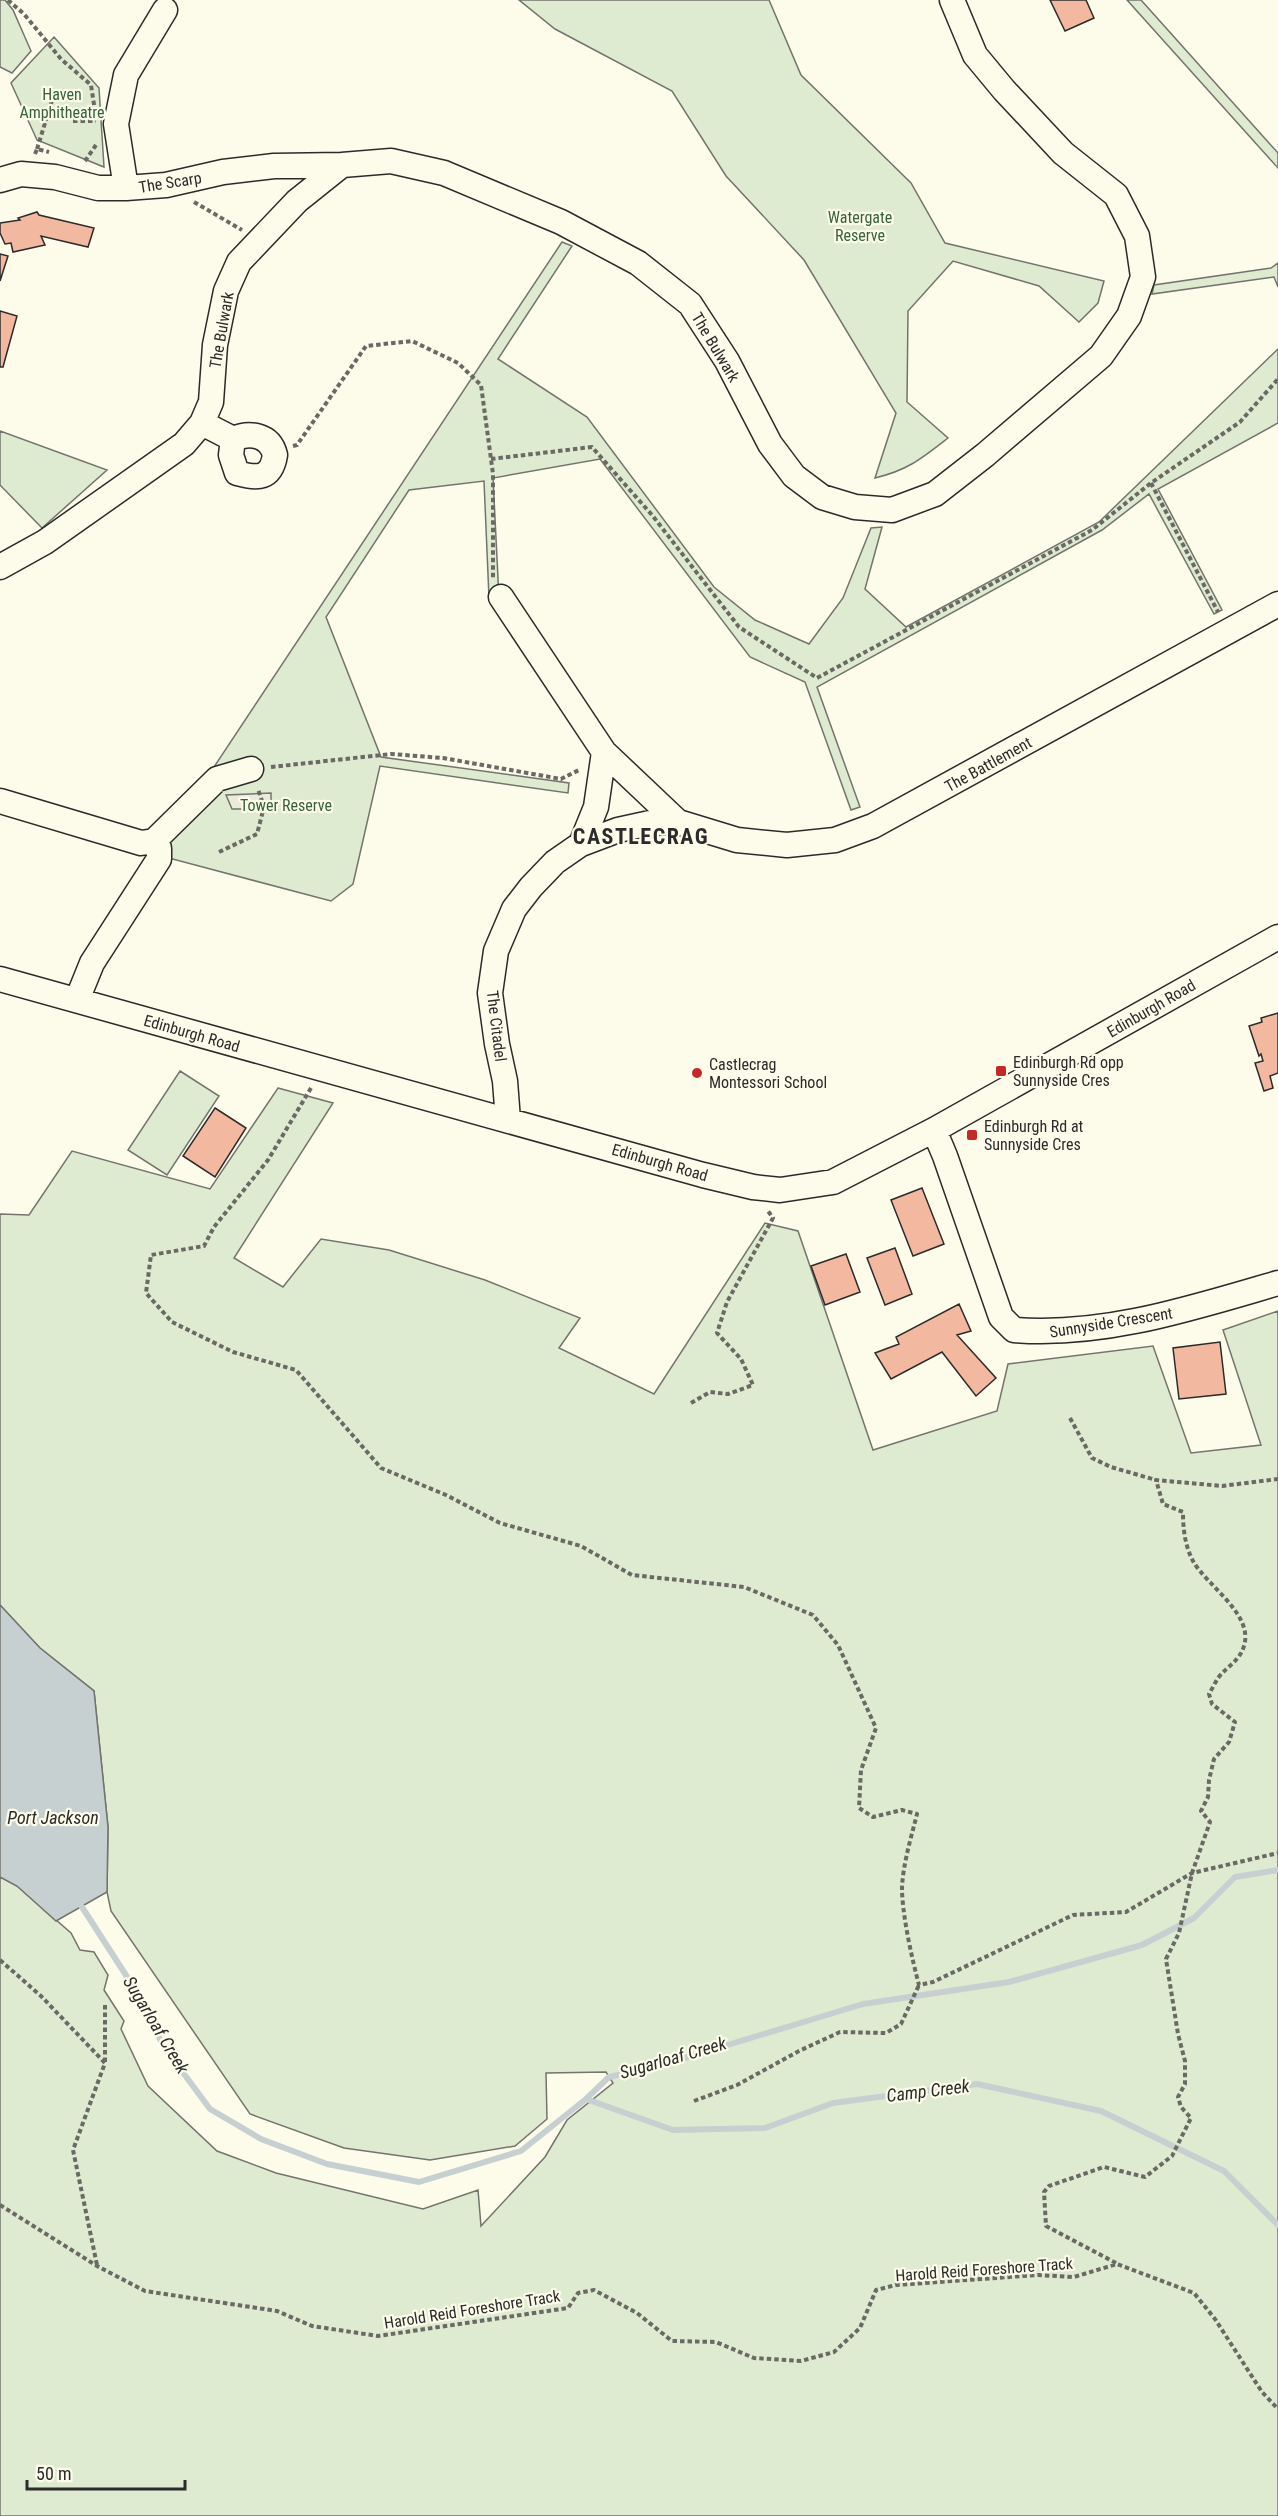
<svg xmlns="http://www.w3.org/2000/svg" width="1278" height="2516" font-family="'Roboto Condensed',sans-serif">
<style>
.green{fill:#deebd1;stroke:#74746e;stroke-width:1.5}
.parking{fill:#eceadb;stroke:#74746e;stroke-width:1.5}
.water{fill:#c7d0d0;stroke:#74746e;stroke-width:1.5}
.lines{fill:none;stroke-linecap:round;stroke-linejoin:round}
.stream{stroke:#c7d0d0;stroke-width:6}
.building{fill:#f2b8a0;stroke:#2b2b2b;stroke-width:1.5}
.minor-casing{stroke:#2b2b2b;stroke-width:27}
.path{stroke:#6a6964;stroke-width:4;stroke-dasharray:4.5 3;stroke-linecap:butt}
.minor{stroke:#fdfbea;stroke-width:24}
.poi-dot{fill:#c62828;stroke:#fdfbea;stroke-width:2}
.labels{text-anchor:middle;stroke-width:4.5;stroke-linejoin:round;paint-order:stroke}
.park-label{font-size:16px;fill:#34623c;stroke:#fdfbea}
.street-label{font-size:16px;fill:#2b2b2b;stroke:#fdfbea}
.poi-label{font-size:16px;fill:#2b2b2b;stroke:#fdfbea;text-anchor:start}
.water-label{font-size:18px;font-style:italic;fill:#2b2b2b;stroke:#fdfbea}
.district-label{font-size:22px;font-weight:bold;letter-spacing:1.5px;fill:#2b2b2b;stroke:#fdfbea}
</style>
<rect width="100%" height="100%" fill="#fdfbea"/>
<path class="green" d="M0 0H5L13 10 31 51 12 73 0 67Z
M519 0H769L801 75 911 183 945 243 1104 281 1098 303 1079 322 1039 286 953 261 908 311 907 402 948 438C921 459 908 470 875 478L896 413 804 260 726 176 672 91 555 29Z
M1127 0H1141L1278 153V168Z
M54 37 99 88 104 167 37 140 11 83Z
M562 242 572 246 498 359 587 417 714 587 755 620 809 644 843 598 871 528 882 527 865 589 906 627 1099 522 1278 349V423L1158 489 1222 610 1214 614 1149 494 1102 530 817 687 860 807 851 810 805 682 750 657 600 459 493 478 499 598H489L484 481 409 490 326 617 381 757 569 783 568 793 380 766 353 884 331 901 146 852 145 839 214 767Z
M1278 263V287L1274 277 1152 294 1154 285 1271 268Z
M0 431 107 470 42 528 0 485Z
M180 1071 219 1096 167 1175 128 1150Z
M278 1088 333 1103 234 1258 283 1287 321 1239 389 1250 485 1280 580 1318 559 1348 654 1394 765 1223 798 1231 873 1450 997 1411 1008 1364 1153 1346 1191 1453 1261 1445 1223 1330 1278 1311V2516H0V1877L17 1886 71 1933 80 1950 94 1952 108 1975 104 1990 124 2021 121 2029 148 2086 217 2151 276 2173 423 2209 478 2190 481 2226 545 2157 567 2120 613 2083 606 2072 546 2073 547 2119 515 2146 430 2160 344 2148 250 2114 111 1911 107 1892 108 1827 94 1691 40 1648 0 1605V1214L29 1215 72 1151 210 1189Z"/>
<path class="parking" d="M271 793V809H232L226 795Z"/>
<path class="water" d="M0 1605 40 1648 94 1691 108 1827 107 1892 56 1921 17 1886 0 1877Z"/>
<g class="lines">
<path class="stream" d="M82 1907 131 1983 164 2047 210 2109 261 2139 327 2164 419 2182 521 2151 586 2099 609 2077 655 2067 863 2004 1009 1982 1142 1945 1194 1918 1235 1877 1278 1870
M586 2099 673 2130 765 2128 833 2103 977 2084 1101 2111 1224 2171 1278 2225"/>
</g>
<path class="building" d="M1050 0H1086L1094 18 1065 31Z
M37 212 39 215 94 228 88 247 41 236 45 245 13 252 11 243 5 244 0 233V223L20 220 18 218Z
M0 254 8 256 0 281Z
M0 311 17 316 3 367H0Z
M1278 1013V1073L1270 1076 1273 1088 1264 1091 1255 1063 1263 1061 1261 1054 1259 1056 1249 1026 1262 1022 1261 1018Z
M215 1108 246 1128 215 1177 183 1156Z
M922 1188 944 1244 913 1256 891 1200Z
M895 1248 912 1294 885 1305 867 1258Z
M846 1254 860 1292 825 1305 811 1266Z
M959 1304 971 1331 957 1335 996 1378 976 1396 942 1352 891 1379 875 1353 899 1344 896 1337Z
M1220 1342 1226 1394 1179 1399 1173 1348Z"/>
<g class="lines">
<defs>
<path id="minor" d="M0 180 21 174 55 177 98 188H126L166 185 223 172 274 166 342 165
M126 188 116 124 126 75 165 10
M202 423 233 439C249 432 270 434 275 455 271 479 258 479 237 473L231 455 233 439
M0 567 45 542 184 444 202 423 211 402 215 345 226 291 239 262 297 201 342 165 391 161 444 173 561 222 638 263 690 304 727 361 770 444 794 476 822 497 855 507 892 510 935 494 985 455 1101 356 1129 316 1143 277 1137 236 1116 195 1063 153 1004 90 975 55 952 0
M501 597 604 752 596 807 581 844 555 862 531 887 514 909 496 951 490 993 497 1044 505 1081 508 1120
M604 752 678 822
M0 801 141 843 154 841
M581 844 618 830 650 823 678 822 737 840 787 845 835 840 873 826 1278 604
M0 979 703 1175 753 1187 780 1190 833 1182 934 1130 1278 937
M77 1000 92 963 159 859V848L154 841 217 779 251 769
M934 1130 945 1156 1001 1317 1014 1330C1104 1337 1192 1308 1278 1283"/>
</defs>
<use href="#minor" class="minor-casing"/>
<path class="path" d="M8 0 24 14 61 59 91 85 95 111
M73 121H96
M37 149 54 94
M35 154 37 149 49 152
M85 161 96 145
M194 202 242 230
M293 446 297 445 366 346 412 341 458 363 481 385 493 474V578
M491 459 592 447 652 515 739 627 817 678 1092 530 1151 483 1240 422 1278 379
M1151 483 1218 612
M271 767 391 754 443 758 561 779 579 770
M219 852 257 834 264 807 258 789
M311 1088 268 1160 214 1227 204 1246 151 1255 146 1293 172 1322 233 1352 296 1370 381 1468 446 1495 500 1523 581 1546 632 1575 744 1587 813 1615 838 1645 876 1728 861 1770 859 1808 873 1817 902 1810 917 1814C911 1838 903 1864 902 1888 902 1914 912 1959 919 1985L933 1982 1073 1915 1126 1912 1192 1873 1278 1853
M691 1403 710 1392 728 1394 753 1385 741 1359 717 1333 727 1302 773 1218 768 1211
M1070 1418 1092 1458 1111 1467 1156 1480
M0 1960 41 1996 105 2063 73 2150 97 2265
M105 2062V2004
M694 2101 737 2085 799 2051 840 2032 886 2033 901 2024 919 1985
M0 2205 97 2266 145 2291 277 2311 312 2326 378 2336 568 2308 578 2293 594 2290 637 2313 672 2341 716 2342 754 2358 801 2361 834 2352 860 2328 876 2290 896 2285 1038 2275 1074 2277 1117 2264 1194 2293 1215 2319 1262 2392 1278 2409
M1116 2263 1046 2226 1044 2192 1049 2186 1104 2167 1145 2177 1172 2156 1191 2118 1181 2107 1178 2097 1185 2084V2061L1178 2034 1166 1959 1179 1933 1192 1873 1210 1822 1201 1811 1208 1797 1209 1780 1214 1759 1229 1742 1235 1722 1212 1704 1209 1694C1212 1689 1215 1683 1218 1678 1227 1666 1239 1662 1244 1646 1254 1614 1206 1585 1193 1561 1185 1546 1183 1529 1183 1512L1163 1504 1156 1480 1222 1486 1278 1479"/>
<use href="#minor" class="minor"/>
</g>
<g class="poi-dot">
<rect x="995" y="1065" width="12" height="12" rx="3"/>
<circle cx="697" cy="1073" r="6"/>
<rect x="966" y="1129" width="12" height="12" rx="3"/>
</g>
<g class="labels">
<g class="park-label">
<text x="62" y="100">Haven<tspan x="62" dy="18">Amphitheatre</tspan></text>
<text x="860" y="223">Watergate<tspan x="860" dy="18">Reserve</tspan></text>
<text x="286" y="811">Tower Reserve</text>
</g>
<g class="street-label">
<text transform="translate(170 182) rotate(-9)" y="6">The Scarp</text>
<text transform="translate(221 330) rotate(-80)" y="6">The Bulwark</text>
<text transform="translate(716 347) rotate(59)" y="6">The Bulwark</text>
<text transform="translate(988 764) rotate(-29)" y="6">The Battlement</text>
<text transform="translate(1151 1008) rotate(-30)" y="6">Edinburgh Road</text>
<text transform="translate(497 1026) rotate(83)" y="6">The Citadel</text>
<text transform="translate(192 1033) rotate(16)" y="6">Edinburgh Road</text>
<text transform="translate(660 1162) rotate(16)" y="6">Edinburgh Road</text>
<text transform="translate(1111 1322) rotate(-9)" y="6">Sunnyside Crescent</text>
<text transform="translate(984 2269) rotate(-4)" y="6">Harold Reid Foreshore Track</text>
<text transform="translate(472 2309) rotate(-9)" y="6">Harold Reid Foreshore Track</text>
</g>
<g class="poi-label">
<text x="1013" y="1068">Edinburgh Rd opp<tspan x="1013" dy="18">Sunnyside Cres</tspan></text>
<text x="709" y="1070">Castlecrag<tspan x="709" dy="18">Montessori School</tspan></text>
<text x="984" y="1132">Edinburgh Rd at<tspan x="984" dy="18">Sunnyside Cres</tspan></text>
</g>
<g class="water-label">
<text x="53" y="1824">Port Jackson</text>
<text transform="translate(156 2025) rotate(59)" y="6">Sugarloaf Creek</text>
<text transform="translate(673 2058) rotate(-16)" y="6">Sugarloaf Creek</text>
<text transform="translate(928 2091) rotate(-7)" y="6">Camp Creek</text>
</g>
<g class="district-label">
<text x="641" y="844">CASTLECRAG</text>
</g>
</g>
<path d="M27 2480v9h158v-9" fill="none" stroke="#2b2b2b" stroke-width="3"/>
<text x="36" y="2480" font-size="18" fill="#2b2b2b" stroke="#fdfbea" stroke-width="4.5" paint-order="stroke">50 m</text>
</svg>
